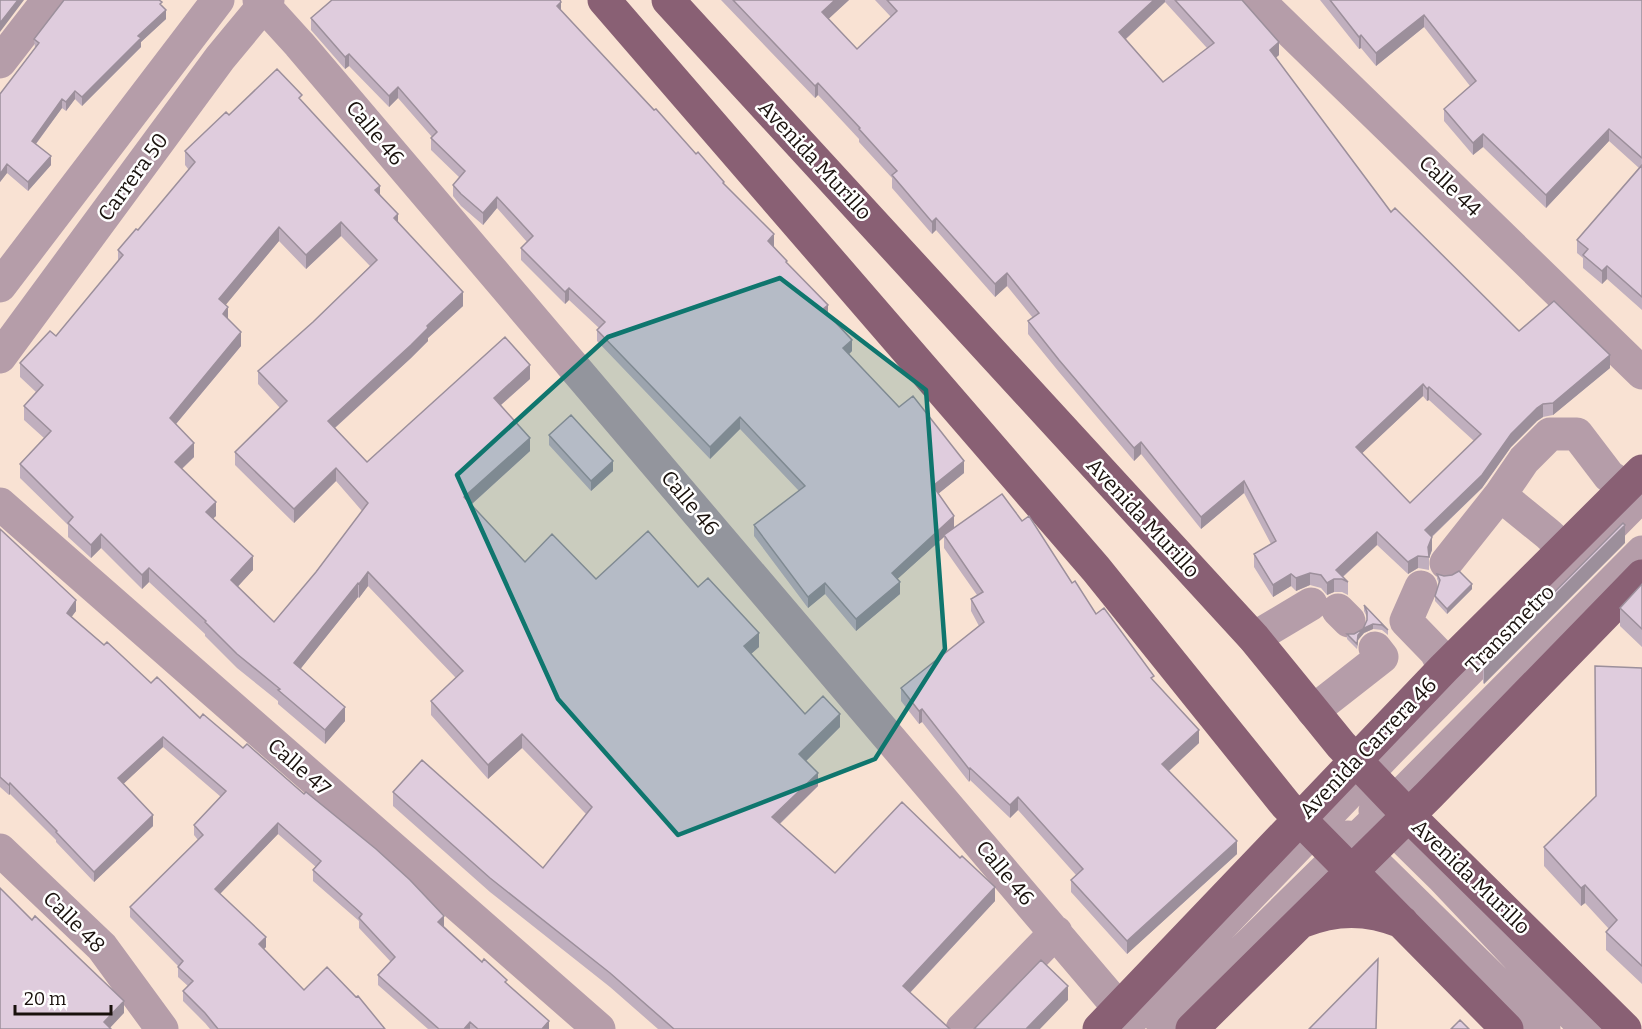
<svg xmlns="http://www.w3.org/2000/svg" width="1642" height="1029" font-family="Bitter,serif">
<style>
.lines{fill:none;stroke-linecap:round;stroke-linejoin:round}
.minor{stroke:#b59da9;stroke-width:33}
.major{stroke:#896074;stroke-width:33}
.wall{fill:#c0afbe;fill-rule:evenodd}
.shaded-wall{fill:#9c8f9b}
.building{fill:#dfccdd;stroke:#9c8f9b;stroke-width:1.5;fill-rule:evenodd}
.marked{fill:#0f766e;fill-opacity:0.2;stroke:#0f766e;stroke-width:4.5;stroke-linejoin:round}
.labels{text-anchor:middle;stroke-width:5;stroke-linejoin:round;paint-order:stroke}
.street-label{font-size:21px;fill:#19110c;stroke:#fff}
</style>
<rect width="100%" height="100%" fill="#f9e2d3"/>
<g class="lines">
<path class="minor" d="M259 0 299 44 1119 1008
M1258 0 1642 373
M0 62 48 0
M0 286 218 0
M0 357 220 58 268 0
M1500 495 1548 534 1564 549
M0 504 599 1029
M1446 563 1500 495 1524 460 1550 434H1577L1609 476 1626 487
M1421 587 1406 621 1436 652 1444 668
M1338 610 1349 621
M1254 638 1311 604
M1313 711 1382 657 1375 648
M1375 811 1442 877 1586 1029
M1348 837 1544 1029
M0 850 102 947 162 1029
M962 1029 1056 932
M1122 1029 1387 753 1642 495
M1163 1029 1380 816 1642 552"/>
<path class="major" d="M604 0 1096 569 1286 805 1507 1029
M668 0 1254 638 1341 745 1408 815 1625 1029
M1301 922C1336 908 1367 908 1402 922
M1099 1029 1444 668 1642 471
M1192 1029 1429 795 1642 576"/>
</g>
<path class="wall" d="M721 0H849L828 19 857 49 891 17 875 0H1242L1279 55 1275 58 1391 212 1519 331 1610 368 1553 415 1543 417 1537 421 1511 447 1482 488 1432 537V550L1429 558V570L1418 568 1408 574 1377 545 1343 577 1348 582V595L1342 592H1334L1327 595 1321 588 1310 585 1296 591 1291 586 1273 597 1254 567V554L1271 544 1244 493 1201 529 1141 454 1134 461 1059 372 1028 334V321L1033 318 1007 286 995 297 936 230 932 234 892 188V178L859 142V139L818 95 815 98ZM1165 2 1207 48 1163 82 1126 39ZM1423 396 1427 401 1429 400 1474 441 1410 503 1362 453Z
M1320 0H1642V310L1607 279 1602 284 1583 268V258L1577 253V240L1639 168 1609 141 1546 208 1483 147 1473 155 1444 121V109L1470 86 1424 27 1376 66 1361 48 1359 49Z
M63 2 162 6 166 19 141 42V47L82 106 75 99 66 111 62 108 36 144 51 165 28 191 7 173 0 182V94L35 48 34 39Z
M561 10 724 184 828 314 852 351 849 354 899 407 964 473 938 494 954 528 1022 521 1096 614 1154 681 1199 743 1169 771 1237 854 1127 954 1071 892V880L1076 875 1018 810 1010 818 970 780 969 782 922 722 919 724 901 701V688L979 626 971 611V599L977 595 944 548V537L897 579 900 594 856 631 825 594 808 608 754 536V525L799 491 740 429 710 459 597 341V330L599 328 569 300 565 304 521 260V248L527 242 497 208 483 225 461 206 453 196V185L460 178 431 150V138L432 137 398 98 389 107 349 66 345 69 311 30V18Z
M302 102 380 194 398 222 463 306 428 338V341L411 358 335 428 367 462 530 379 501 405 530 451 471 505 525 562 596 579 698 587 759 647 751 654 805 714 840 727 806 761 818 786 780 824 835 873 995 901 910 993 950 1029H658L610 987 490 892 393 806V792L543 868 586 814 522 748 488 779 431 715V701L456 678 368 586 359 598 358 597 300 669 345 721 325 744 278 704V701L237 668 205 636V634L149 582 142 589 101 548 91 558 68 537V525L20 478V464L44 438 24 420V406L36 392 20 377V363L56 336 118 262V250L138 230 189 170 185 165V151L229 115ZM341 236 370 266 313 322 258 371V384L280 408 235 452V465L294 523 336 481 362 511 316 572 274 622 237 587 253 570 213 518 216 516 182 469 194 457 176 424 241 346 228 319 225 305 279 241 306 269Z
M549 435 613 471 591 491 549 445Z
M0 529 76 611 71 617 151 683 200 718 444 926 507 985 549 1029H428L378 985V975L391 962 359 928V921L313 881V870L316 867 278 834 220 894 266 947 264 949 304 990 385 1029H210L205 1023 183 1001V991L188 986 178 977V966L130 917V907L198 840 194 835V825L221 797 163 747 123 784 153 826 94 882 56 842V840L10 794 9 795 0 787Z
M1625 543 1484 684 1483 683V664Z
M1437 574 1472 589 1447 614 1435 601V596L1439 583 1437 579Z
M1642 584V647L1620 626V608Z
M1364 605 1388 630V635L1382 630 1373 629 1364 633 1358 640 1357 649 1347 639V634H1354L1363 629 1367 620V617L1364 611Z
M1642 668V984L1606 950V932L1609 929 1585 903 1581 906 1544 866V847L1596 797Z"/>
<path class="shaded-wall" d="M18 0H24L0 32V23Z
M835 0H849L822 25V12Z
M1154 0H1165V2L1119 45V32Z
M561 2V14L557 6Z
M166 10V19L141 42V47L82 106V97L138 36Z
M1424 15V27L1376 66V53Z
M1361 35V48L1359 49V37Z
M1279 42V55L1270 63V50Z
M349 54V66L345 69V57Z
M818 83V95L815 98V86Z
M398 87V98L389 107V96Z
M75 91V99L66 111V102Z
M62 99V108L32 149V141Z
M1609 129V141L1546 208V195Z
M1483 134V147L1473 155V143Z
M51 156V165L28 191V182Z
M7 164V173L0 182V174Z
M380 186V199L375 190Z
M497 197V208L483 225V213Z
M398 214V227L394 218Z
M936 218V230L932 234V222Z
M341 222V236L306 269V255Z
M279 227V241L219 313V299Z
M774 234V246L768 252V241Z
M1607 266V279L1602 284V271Z
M1007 273V286L995 297V284Z
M569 288V300L565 304V292Z
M463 292V306L428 338V341L411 358 328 434V421Z
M828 305V316L823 309Z
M228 307V321L223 314Z
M241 332V346L170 431V418Z
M852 340V351L843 360V348Z
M1610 355V368L1553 415V403Z
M530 365V379L494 411V398Z
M1423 384V396L1356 459V447Z
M1429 387V400L1427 401V389Z
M1543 404V417L1537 421 1511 447 1482 488 1425 543V530L1511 434 1537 408Z
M740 417V429L710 459V447Z
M530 438V451L464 511V497Z
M1141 442V454L1134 461V448Z
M194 443V457L175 475V462Z
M613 461V471L591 491V481Z
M964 461V473L933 498V486Z
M336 468V481L294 523V509Z
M1244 481V493L1201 529V517Z
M216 502V516L206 525V512Z
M954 516V528L944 535V537L892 584V573Z
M1625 525V543L1484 684V666Z
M1377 532V545L1340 579 1336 570Z
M101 534V548L91 558V545Z
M1432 537V550L1429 558 1428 547Z
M253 556V570L231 594V580Z
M1418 556V568L1408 574V562Z
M149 568V582L142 589V575Z
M368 572V586L359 598V584Z
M1310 573V585L1296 591V578Z
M1291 574V586L1273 597V585Z
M1334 579V592L1327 595V583Z
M900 582V594L856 631V619Z
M358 583V597L294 677V663Z
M825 583V594L808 608V597Z
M1472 584V589L1447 614V609Z
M76 600V611L67 623V613Z
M1373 624V629L1364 633 1358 640 1357 649 1358 635 1364 628Z
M759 633V647L744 660V646Z
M345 707V721L325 744V730Z
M922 709V722L919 724V711Z
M840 714V727L799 768V754Z
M1199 730V743L1162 777V764Z
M522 734V748L488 779V765Z
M163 737V747L118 789V778Z
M970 768V780L969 782V769Z
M818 773V786L772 831V817Z
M10 783V794L9 795V785Z
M1018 797V810L1010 818V805Z
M153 815V826L94 882V872Z
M278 823V834L215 899V889Z
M1237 841V854L1127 954V941Z
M1585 885V903L1581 906V888Z
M995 887V901L903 1000V986Z
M444 916V926L438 932V922Z
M266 937V947L259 954V944Z
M1068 986V1000L1040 1029H1026Z
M124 1001V1013L109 1029 104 1022Z
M549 1021V1029H542Z
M470 1022V1029H464Z"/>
<path class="building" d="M0 0H18L0 23Z
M64 0H159L162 2 160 4 166 10 138 36 141 38 82 97 75 91 66 102 62 99 32 141 51 156 28 182 7 164 0 174V94L39 43 34 39Z
M332 0H560L561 2 557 6 654 110 656 109 696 154 698 152 724 182 723 183 774 234 768 241 787 261 786 262 828 305 823 309 852 340 843 348 899 407 913 396 964 461 933 486 954 516 892 573 900 582 856 619 825 583 808 597 754 525 805 486 740 417 710 447 597 330 605 322 569 288 565 292 521 248 533 236 497 197 483 213 461 194 453 185 465 171 431 138 437 132 398 87 389 96 349 54 345 57 311 18Z
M733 0H835L822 12 857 49 897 11 887 0H1154L1119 32 1163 82 1214 43 1175 0H1242L1279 42 1270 50 1391 212 1395 208 1519 331 1554 301 1610 355 1553 403 1543 404 1537 408 1511 434 1482 475 1425 530 1432 537 1428 547 1429 557 1418 556 1408 562 1377 532 1336 570 1348 582 1342 579H1334L1327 583 1321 575 1310 573 1296 578 1291 574 1273 585 1254 554 1276 541 1244 481 1201 517 1141 442 1134 448 1059 360 1028 321 1039 313 1007 273 995 284 936 218 932 222 892 175 897 171 859 129 860 128 818 83 815 86ZM1423 384 1427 389 1429 387 1481 434 1410 503 1356 447Z
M1330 0H1642V158L1609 129 1546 195 1483 134 1473 143 1444 109 1476 81 1424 15 1376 53 1361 35 1359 37Z
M277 69 302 95 299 98 380 186 375 190 398 214 394 218 463 292 427 326 428 328 411 345 328 421 367 462 505 337 530 365 494 398 530 438 464 497 525 562 552 534 596 579 648 531 698 587 708 578 759 633 744 646 805 714 823 696 840 714 799 754 818 773 772 817 835 873 902 802 960 858 962 856 995 887 903 986 950 1029H674L610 973 490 878 393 792 422 760 543 868 592 807 522 734 488 765 431 701 463 671 368 572 359 584 358 583 294 663 345 707 325 730 278 690 280 689 237 654 205 622 206 621 149 568 142 575 101 534 91 545 68 523 73 517 20 464 51 431 24 406 43 385 20 363 50 331 56 336 123 255 118 250 136 229 138 230 195 162 185 151 226 112 229 115ZM341 222 377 260 313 322 258 371 287 401 235 452 294 509 336 468 368 503 316 572 274 622 231 580 253 556 206 512 216 502 175 462 194 443 170 418 241 332 223 314 228 307 219 299 279 227 306 255Z
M1642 165V297L1607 266 1602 271 1583 255 1588 249 1577 240Z
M571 415 613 461 591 481 549 435Z
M1002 494 1022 521 1029 516 1072 583 1075 581 1096 614 1104 608 1154 676 1151 678 1199 730 1162 764 1237 841 1127 941 1071 880 1083 869 1018 797 1010 805 970 768 969 769 922 709 919 711 901 688 984 622 971 599 983 592 944 535Z
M1623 523 1625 525 1484 666 1483 664Z
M0 529 76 600 67 613 104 645 107 642 151 683 157 677 200 718 203 714 243 748 247 744 304 794 306 792 376 849 410 880 444 916 438 922 482 962 484 959 507 980 505 982 549 1021 542 1029H478L470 1022 464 1029H439L378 975 395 957 359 918 362 914 313 870 321 861 278 823 215 889 266 937 259 944 304 990 327 967 356 997 358 996 385 1029H218L205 1013 183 991 193 981 178 967 183 961 130 907 203 835 194 825 226 791 163 737 118 778 153 815 94 872 56 832 57 831 10 783 9 785 0 777Z
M1459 571 1472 584 1447 609 1435 596 1440 580 1437 574 1444 576 1452 575Z
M1642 584V629L1620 608Z
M1364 605 1388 630 1382 625 1373 624 1364 628 1358 635 1357 644 1347 634H1354L1363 629 1367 620V612Z
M1595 666 1642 668V966L1606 932 1617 920 1585 885 1581 888 1544 847 1596 796Z
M0 888 32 920 35 916 124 1001 104 1022 111 1029H0Z
M1378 959 1376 1029H1309Z
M1041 960 1068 986 1026 1029H974Z
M1460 1020 1469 1029H1451Z"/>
<path class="marked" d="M780 278 926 390 945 649 875 759 678 835 558 699 457 475 608 337Z"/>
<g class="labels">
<g class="street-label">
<text transform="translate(375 133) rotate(50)" y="7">Calle 46</text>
<text transform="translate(815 160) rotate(47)" y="7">Avenida Murillo</text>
<text transform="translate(133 177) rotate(-54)" y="7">Carrera 50</text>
<text transform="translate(1450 186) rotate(44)" y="7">Calle 44</text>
<text transform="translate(690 503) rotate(50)" y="7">Calle 46</text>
<text transform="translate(1143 518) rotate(47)" y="7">Avenida Murillo</text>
<text transform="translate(1510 629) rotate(-45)" y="7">Transmetro</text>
<text transform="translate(1368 748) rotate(-46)" y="7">Avenida Carrera 46</text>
<text transform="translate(299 767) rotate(41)" y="7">Calle 47</text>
<text transform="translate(1005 873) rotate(50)" y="7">Calle 46</text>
<text transform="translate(1471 877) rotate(44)" y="7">Avenida Murillo</text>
<text transform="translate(74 922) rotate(45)" y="7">Calle 48</text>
</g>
</g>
<path d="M15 1005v9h96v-9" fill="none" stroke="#19110c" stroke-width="3"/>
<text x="24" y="1005" font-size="18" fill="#19110c" stroke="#ffffff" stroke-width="4.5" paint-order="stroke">20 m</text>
</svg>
